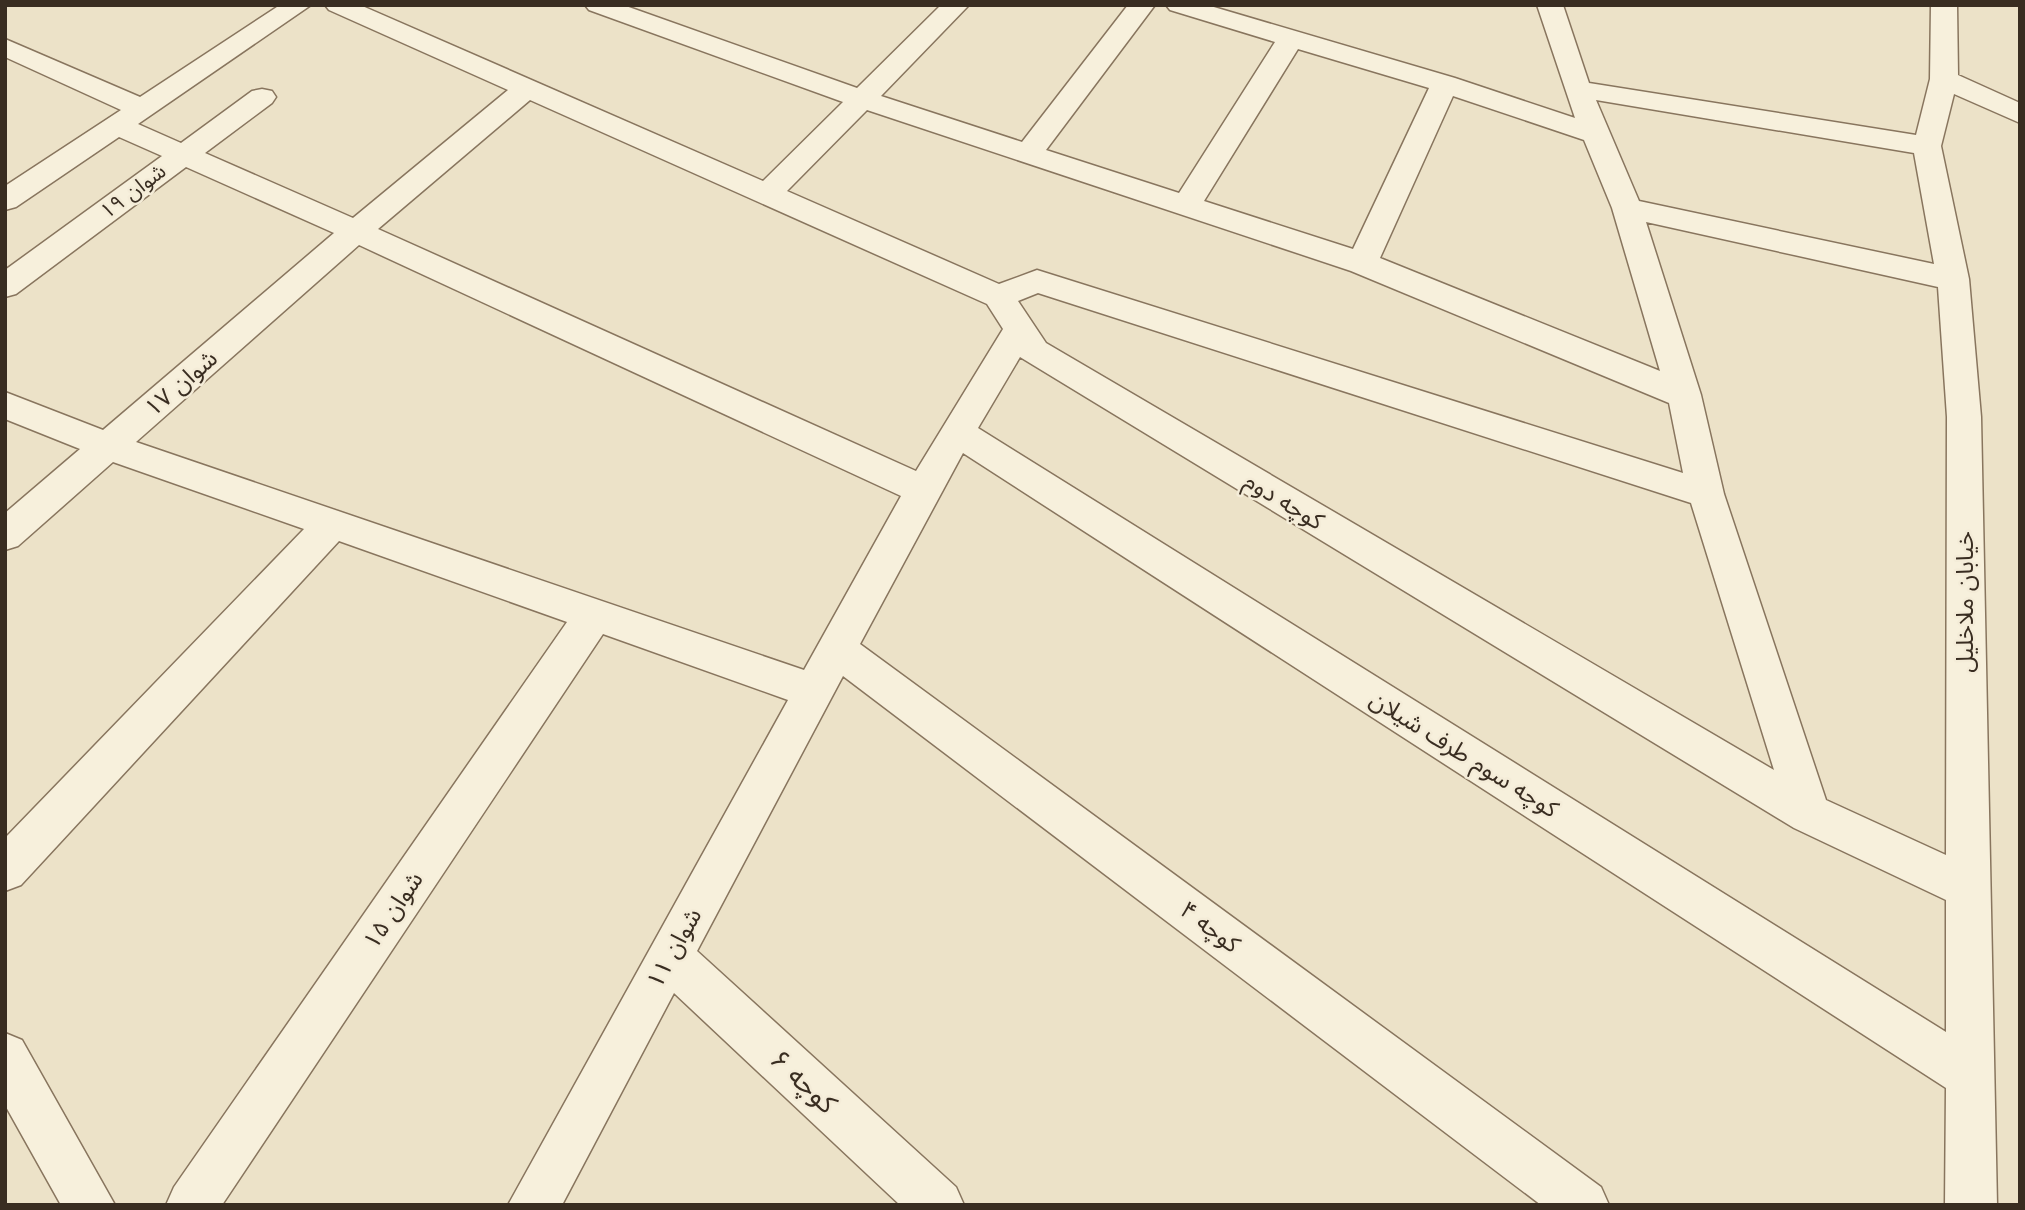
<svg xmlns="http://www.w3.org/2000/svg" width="2025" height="1210" font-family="'Libre Baskerville','Noto Sans Arabic',serif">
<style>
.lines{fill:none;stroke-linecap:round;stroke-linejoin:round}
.minor-casing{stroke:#88755e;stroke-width:3}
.minor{fill:#f7f0dc;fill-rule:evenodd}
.labels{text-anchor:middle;stroke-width:5;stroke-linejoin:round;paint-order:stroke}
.far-street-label{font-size:21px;fill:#392d21;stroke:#f4ecd8}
.street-label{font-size:24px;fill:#392d21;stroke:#f4ecd8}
.near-street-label{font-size:28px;fill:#392d21;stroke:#f4ecd8}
</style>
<rect width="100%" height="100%" fill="#ece2c8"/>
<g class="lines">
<defs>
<path id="minor" d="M280 5H311L138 124 181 143 252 91 262 89 272 91 276 97 272 103 205 153 353 218 508 90 329 10 325 5H360L763 181 843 102 589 10 585 5H623L857 88 941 5H969L881 96 1022 142 1128 5H1155L1046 150 1179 193 1275 42 1170 10 1166 5H1207L1455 78 1575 118 1537 5H1563L1589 83 1916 135 1930 79 1931 5H1957L1958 75 2020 103V123L1954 94 1941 146 1969 279 1981 417 1997 1205H1945L1946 1088 963 453 860 644 1601 1187 1609 1205H1541L843 676 697 951 956 1187 964 1205H900L674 993 562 1205H508L788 700 603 634 222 1205H166L174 1187 567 622 339 541 21 885 5 891V838L304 529 113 462 18 546 5 550V513L80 449 5 419V392L103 430 334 233 186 167 16 294 5 297V270L162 156 119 137 16 207 5 210V186L121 110 5 57V39L140 97ZM1298 49 1429 88 1353 249 1204 201ZM1453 96 1584 140 1612 208 1660 371 1380 258ZM530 100 987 304 1003 329 916 471 378 229ZM1596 100 1914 153 1934 264 1639 201ZM867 110 1351 271 1669 403 1683 473 1037 270 999 284 787 191ZM1646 222 1938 287 1947 417 1946 855 1826 800 1724 494 1701 395ZM359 245 901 496 804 670 136 442ZM1038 293 1691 503 1774 770 1046 343 1018 301ZM1020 357 1794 828 1946 900V1032L978 428Z
M5 1033 22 1040 115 1205H61L5 1105Z"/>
</defs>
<use href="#minor" class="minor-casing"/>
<use href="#minor" class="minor"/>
</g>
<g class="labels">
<g class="far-street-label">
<text transform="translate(133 191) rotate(-37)" y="7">شوان ۱۹</text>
</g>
<g class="street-label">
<text transform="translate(181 383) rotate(-41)" y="8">شوان ۱۷</text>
<text transform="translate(1284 501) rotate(31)" y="8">کوچه دوم</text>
<text transform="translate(1965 602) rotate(-90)" y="8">خیابان ملاخلیل</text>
<text transform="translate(1464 754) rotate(32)" y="8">کوچه سوم طرف شیلان</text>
<text transform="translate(393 910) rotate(-56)" y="8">شوان ۱۵</text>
<text transform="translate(1210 927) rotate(37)" y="8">کوچه ۴</text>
<text transform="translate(674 948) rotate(-61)" y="8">شوان ۱۱</text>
</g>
<g class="near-street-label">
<text transform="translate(804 1081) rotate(43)" y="10">کوچه ۶</text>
</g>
</g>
<rect width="2025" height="1210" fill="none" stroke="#392d21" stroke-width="14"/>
</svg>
